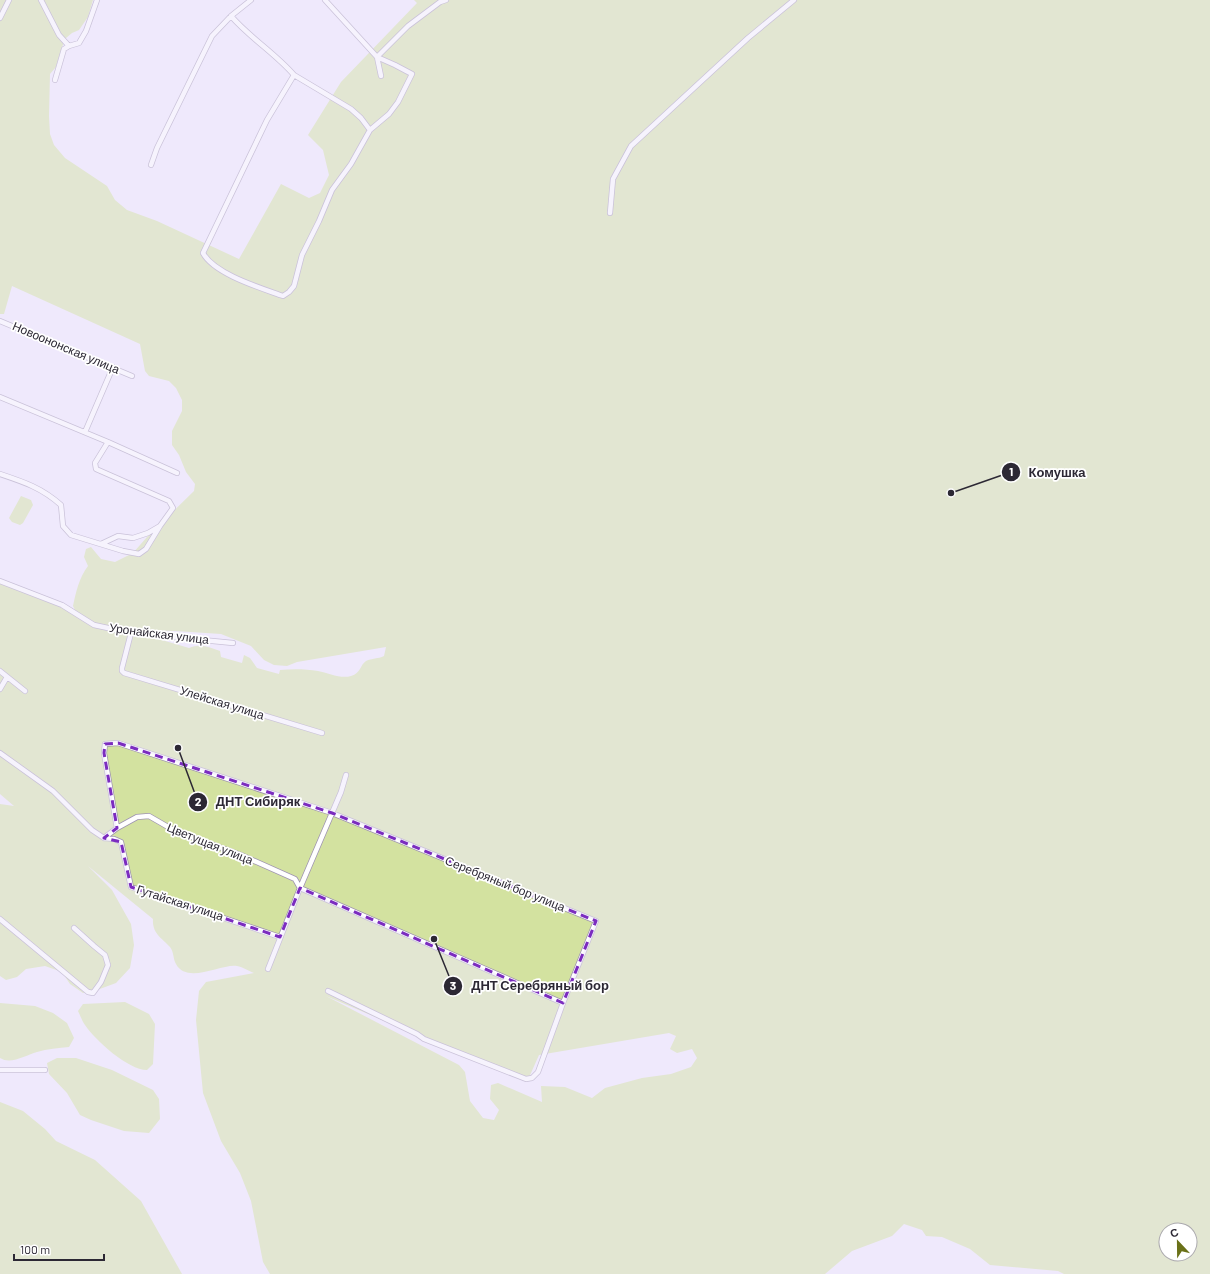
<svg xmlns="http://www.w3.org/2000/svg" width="1210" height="1274" font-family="Barlow,sans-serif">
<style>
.green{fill:#d3e2a0;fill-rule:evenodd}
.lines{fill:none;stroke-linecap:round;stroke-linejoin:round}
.minor-casing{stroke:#9e93b0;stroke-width:6}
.minor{stroke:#fff;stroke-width:4.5}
.marked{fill:none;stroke:#7b2cbf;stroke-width:3;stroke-dasharray:8 5;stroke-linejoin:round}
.labels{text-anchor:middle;stroke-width:3.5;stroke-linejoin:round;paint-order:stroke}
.street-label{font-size:12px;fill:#2c2834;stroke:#fff}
.leader{fill:none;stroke:#2c2834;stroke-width:1.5}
.callout-dot{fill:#2c2834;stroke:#fff;stroke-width:1.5}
.mark-label{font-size:12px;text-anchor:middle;font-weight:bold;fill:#fff}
.callout-label{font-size:13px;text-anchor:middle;font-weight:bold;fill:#2c2834;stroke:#fff;stroke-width:3.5;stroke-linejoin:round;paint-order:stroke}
</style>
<rect width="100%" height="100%" fill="#efe9fc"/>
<path class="green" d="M0 0H93L88 17 79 30 72 33 66 38 62 47 56 67 50 74 49 116 50 134 54 145 65 158 107 186 115 200 127 210 157 221 239 259 281 184 309 198 320 193 329 175 323 150 308 135 341 82 417 3 414 0H1210V1274H1064L1058 1271 990 1265 970 1249 942 1237 926 1236 922 1230 904 1224 892 1236 852 1251 825 1274H270L263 1262 251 1201 240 1173 221 1141 203 1093 196 1020 199 991 206 982 254 973C249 971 243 967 237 966 223 963 187 985 176 964 173 959 174 952 170 947 162 938 152 934 153 919L88 866 112 890 131 924 134 945 130 968 116 983 97 990 83 993 70 984 62 972 45 966 26 969 17 977 6 980 0 976V804L14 806 0 794V579L75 610 73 606C76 592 79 578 88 566L84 557 86 549 91 547 101 559 115 562 133 553 147 537 194 491 195 484 186 472 179 455 172 445V431L182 411V400L176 388 169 381 149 376 145 371 140 344 12 286 4 314H0ZM128 630 175 631 221 634 251 646 264 660 274 665 287 666 297 662 386 647 384 656C378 659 372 658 366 661 360 665 361 673 351 676 341 679 328 673 318 671 306 669 292 669 280 670L279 674 257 668 250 658 244 655 242 663 221 657 220 651C210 647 200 643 189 648ZM326 996 527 1082 539 1055 669 1033 676 1036 670 1049 677 1053 692 1049 697 1058 691 1067 671 1074 642 1078 605 1088 592 1098 565 1087 541 1086 542 1102 498 1083 491 1085 490 1099 499 1110 494 1120 483 1118 470 1101 465 1072 459 1065ZM1166 1230H1190V1254H1166Z
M21 496 31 500 33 505 23 523 20 525 12 522 9 518Z
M125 1002 149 1014 155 1024 153 1064 147 1070C128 1070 95 1040 85 1025 82 1021 80 1015 78 1011L83 1004Z
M0 1003 35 1006 53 1013 67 1023 74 1038 69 1047C59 1048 47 1049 37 1052 26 1055 11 1065 0 1058Z
M57 1058H76L112 1070 153 1090 159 1099 160 1119 149 1133 124 1131 91 1120 80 1115 67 1093 49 1074 47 1063Z
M0 1102 23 1111 45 1129 56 1141 95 1160 141 1201 182 1274H0Z"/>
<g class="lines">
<defs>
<path id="minor" d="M41 0 59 35 69 46
M325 0 377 57 395 65 412 74 398 102 389 114 370 130
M231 16C250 38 275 53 294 75L267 120 203 253C214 274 261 288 283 296L289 292 294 286 302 255 319 221 332 190 351 164 370 130 361 118 351 109 294 75
M0 18 9 0
M377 57 408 26 440 2 446 0
M377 57 381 76
M55 80 64 49 69 46 79 43 86 31 97 0
M151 165 157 148 212 36 231 16 251 0
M610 213 613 179 631 146 748 38 794 0
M0 321 132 376
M0 397 108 442 177 473
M85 432 113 367
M0 474C24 482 42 488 61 505L63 526 71 535 123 551 139 554 146 549 160 526
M101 544 118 536 133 538 148 533 160 526 173 508 169 501 96 469 95 463 108 442
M0 581 62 605 94 625 131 633 233 643
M131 633 122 668V671L124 673 322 733
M0 671 25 691
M0 689 7 677
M0 753 53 791 92 830 104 838 114 839 121 842 131 887 280 937
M117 828 104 753 105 744 118 743 332 813 596 921 563 1003 300 888
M104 838 117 828 137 817 149 816 175 831 241 855 295 879 300 888
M0 919 88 992 93 993 101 982 108 965 105 955 94 946 74 928
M268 969 300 888 341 792 346 775
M328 991 417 1034 424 1039 526 1079 532 1078 538 1072 563 1003
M0 1070H45"/>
</defs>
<use href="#minor" class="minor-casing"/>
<use href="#minor" class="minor"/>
</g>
<path d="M0 0H1210V1274H0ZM118 743 332 813 596 921 563 1003 300 888 280 937 131 887 121 842 104 838 117 828 104 753 105 744Z" fill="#efe9fc" fill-opacity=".55" fill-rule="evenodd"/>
<path class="marked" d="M118 743 332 813 596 921 563 1003 300 888 280 937 131 887 121 842 104 838 117 828 104 753 105 744Z"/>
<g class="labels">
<g class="street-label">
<text transform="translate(66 348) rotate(23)" y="4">Новоононская улица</text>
<text transform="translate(159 634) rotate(7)" y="4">Уронайская улица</text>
<text transform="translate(222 703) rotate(17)" y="4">Улейская улица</text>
<text transform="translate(210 844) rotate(22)" y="4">Цветущая улица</text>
<text transform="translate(505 884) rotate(22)" y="4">Серебряный бор улица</text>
<text transform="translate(180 903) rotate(18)" y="4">Гутайская улица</text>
</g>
</g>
<path class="leader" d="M951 493L1011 472M178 748L198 802M434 939L453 986"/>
<g class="callout-dot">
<circle cx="951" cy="493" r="4"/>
<circle cx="178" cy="748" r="4"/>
<circle cx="434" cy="939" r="4"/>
<circle cx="1011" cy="472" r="10"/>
<circle cx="198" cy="802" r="10"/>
<circle cx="453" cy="986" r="10"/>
</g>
<g class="mark-label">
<text x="1011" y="476">1</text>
<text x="198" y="806">2</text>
<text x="453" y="990">3</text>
</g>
<g class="callout-label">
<text x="1057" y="477">Комушка</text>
<text x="258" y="806">ДНТ Сибиряк</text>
<text x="540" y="990">ДНТ Серебряный бор</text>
</g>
<g transform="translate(1178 1242) rotate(338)"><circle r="19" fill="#ffffff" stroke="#aba9ae"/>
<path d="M0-3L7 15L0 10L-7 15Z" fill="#6a7118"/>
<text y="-6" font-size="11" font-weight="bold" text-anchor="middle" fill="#2c2834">С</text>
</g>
<path d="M14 1254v6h90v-6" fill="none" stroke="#2c2834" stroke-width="2"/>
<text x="20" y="1254" font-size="12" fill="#2c2834" stroke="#ffffff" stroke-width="3" paint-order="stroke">100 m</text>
</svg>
